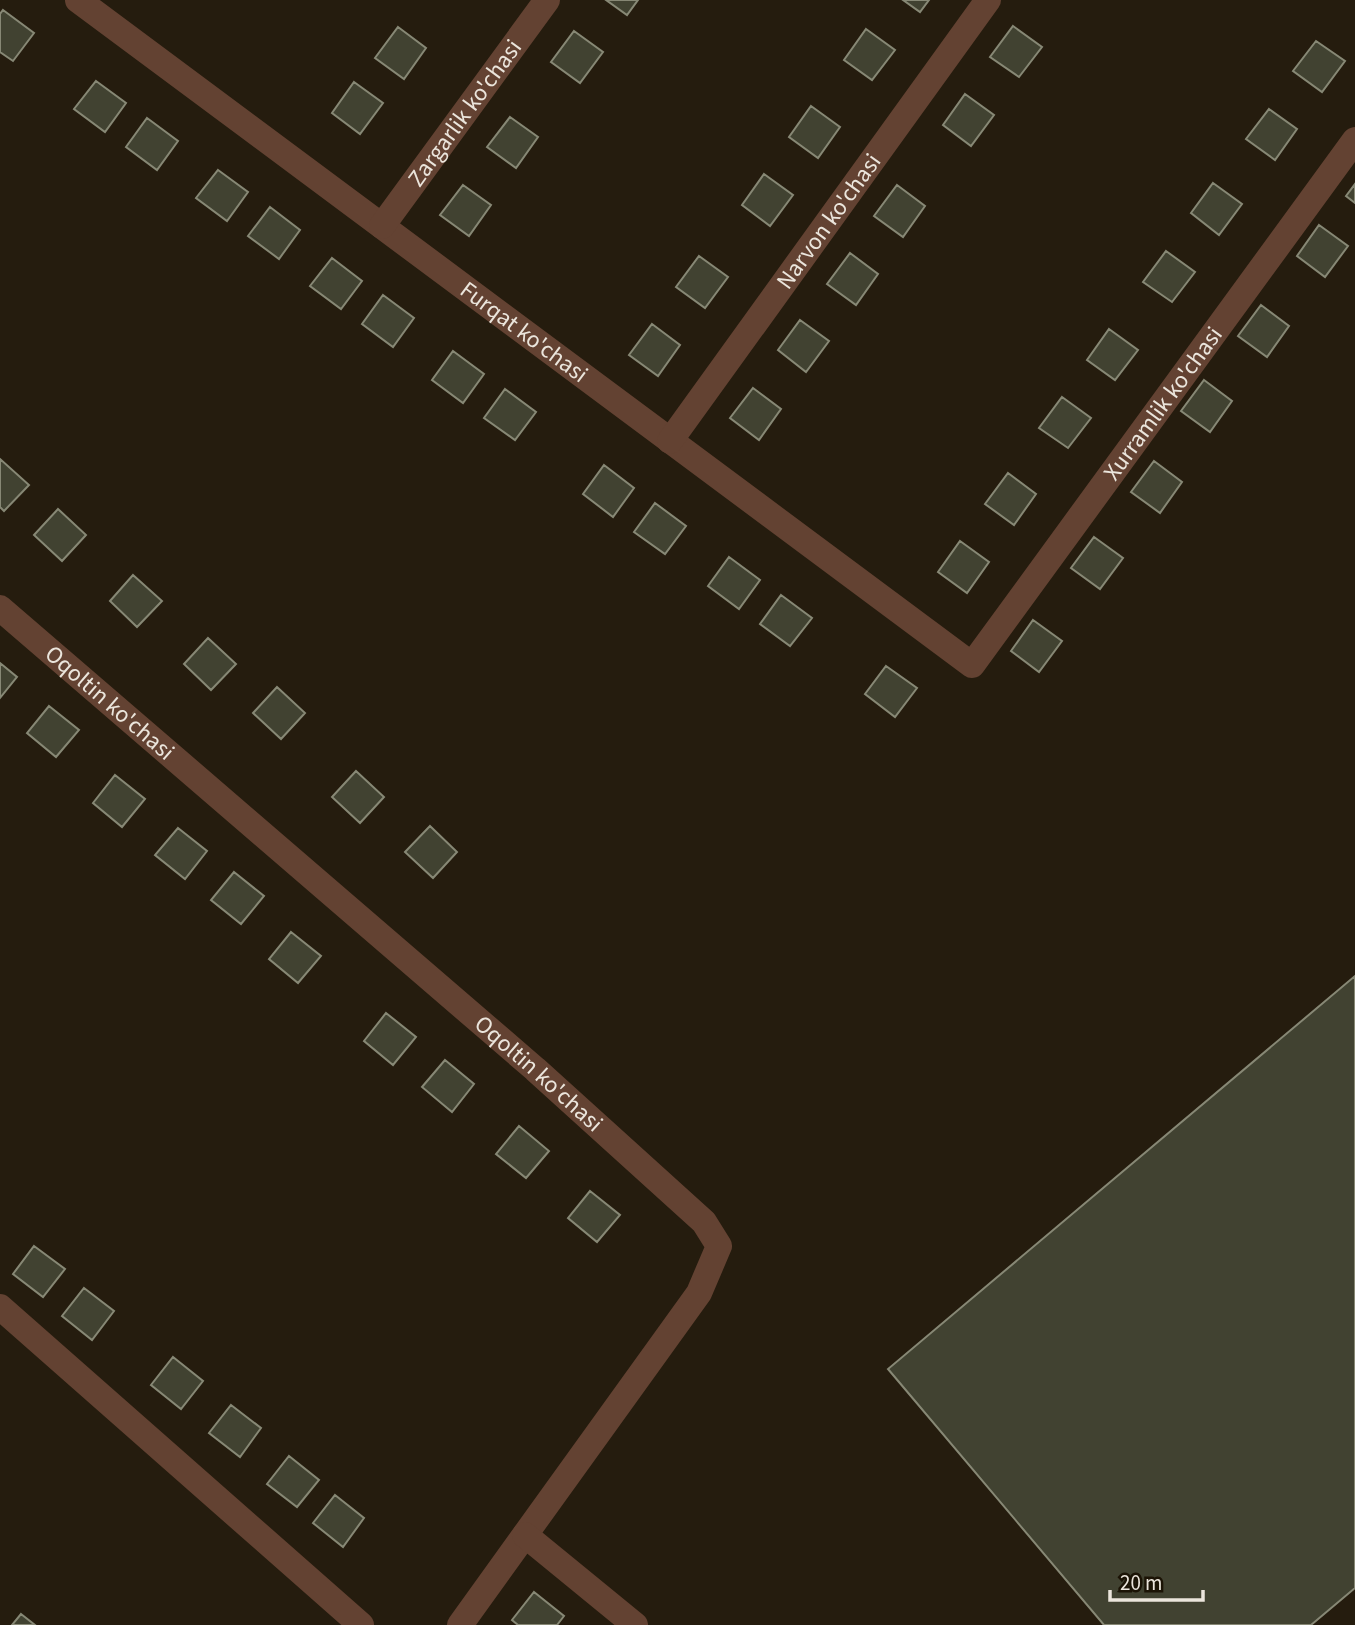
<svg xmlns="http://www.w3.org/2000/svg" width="1355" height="1625" font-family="'Source Sans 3',sans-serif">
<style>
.building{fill:#414231;stroke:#878875;stroke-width:2}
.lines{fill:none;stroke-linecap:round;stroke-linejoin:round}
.minor{stroke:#634232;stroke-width:26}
.labels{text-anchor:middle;stroke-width:6;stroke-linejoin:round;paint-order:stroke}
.street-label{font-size:24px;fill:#ebe5dc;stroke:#1b1305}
</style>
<rect width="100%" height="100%" fill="#251c0e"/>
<path class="building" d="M606 0H638L627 15Z
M903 0H929L920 12Z
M3 10 34 33 13 61 0 52V14Z
M1013 26 1042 47 1019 77 990 57Z
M398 27 426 48 404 79 375 58Z
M866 29 895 50 872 80 844 60Z
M574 31 603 52 580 83 551 62Z
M1316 41 1345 61 1322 92 1293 71Z
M96 81 126 103 105 132 74 109Z
M354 82 383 103 360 134 332 113Z
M965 94 994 115 971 146 943 125Z
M811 106 840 127 818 158 789 137Z
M1269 109 1297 129 1275 160 1246 139Z
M510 117 538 137 516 168 487 147Z
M147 118 178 141 157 170 126 147Z
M218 170 248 192 227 221 196 198Z
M764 174 793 195 770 226 742 205Z
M1213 183 1242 204 1219 235 1191 213Z
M1355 184V203L1346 196Z
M463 185 491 205 469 236 440 215Z
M897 185 925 206 903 237 874 216Z
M270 207 300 230 279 259 248 236Z
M1319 225 1348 246 1325 277 1297 256Z
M1166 251 1195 272 1172 302 1143 282Z
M850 253 878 274 856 305 827 284Z
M699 256 728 277 705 308 676 287Z
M332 258 362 281 341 309 310 286Z
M383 295 414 318 393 347 362 324Z
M1261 305 1289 326 1267 357 1238 336Z
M800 320 829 341 806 372 778 350Z
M652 324 680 345 658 376 629 355Z
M1109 329 1138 350 1115 380 1087 360Z
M453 351 484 374 463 403 432 380Z
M1204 380 1232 401 1210 432 1181 411Z
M753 388 781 409 759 440 730 418Z
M505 389 536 412 515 440 484 418Z
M1062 397 1091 418 1068 448 1039 428Z
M0 459 29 485 4 511 0 507Z
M1154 461 1182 482 1160 513 1131 492Z
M604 465 634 488 613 517 583 494Z
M1008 473 1036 494 1014 525 985 504Z
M655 503 686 526 665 554 634 532Z
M58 509 86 535 62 561 34 535Z
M1094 537 1123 558 1100 589 1071 568Z
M960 541 989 562 967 593 938 572Z
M729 557 760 580 739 609 708 586Z
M133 575 162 601 137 627 110 601Z
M781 595 812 618 790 646 760 624Z
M1033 620 1062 641 1039 672 1011 651Z
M208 638 236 664 211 690 184 664Z
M0 663 17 677 0 698Z
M886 666 917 688 895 717 865 694Z
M277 687 305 713 281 739 253 713Z
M49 706 79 730 56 757 27 733Z
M356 771 384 797 360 823 332 797Z
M115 775 145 799 122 827 93 803Z
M430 826 457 852 433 878 405 852Z
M178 828 207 851 185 879 155 855Z
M234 872 264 896 241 924 211 900Z
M291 932 321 956 298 983 269 959Z
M1355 976V1588L1311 1625H1104L888 1369Z
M386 1013 416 1037 393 1065 364 1041Z
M445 1060 474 1084 452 1112 422 1087Z
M519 1126 549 1151 526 1178 496 1154Z
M590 1191 620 1215 597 1242 568 1218Z
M34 1246 65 1269 43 1297 13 1274Z
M84 1288 114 1311 92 1340 62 1316Z
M173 1357 203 1381 181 1409 151 1385Z
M231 1405 261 1428 240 1457 209 1433Z
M289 1456 319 1480 297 1507 267 1484Z
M335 1495 364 1518 343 1547 313 1523Z
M534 1592 564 1616 557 1625H518L512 1620Z
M21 1614 35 1625H12Z"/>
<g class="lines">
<g class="minor">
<path id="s1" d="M78 0 972 665 1355 140"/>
<path id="s2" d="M382 226 547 0"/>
<path id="s3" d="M670 441 988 0"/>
<path id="s4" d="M0 608 535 1069 704 1222 719 1246 699 1293 460 1625"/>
<path d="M0 1307 361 1625"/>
<path d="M525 1535 635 1625"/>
</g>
</g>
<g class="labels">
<g class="street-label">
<text dy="8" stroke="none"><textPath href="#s2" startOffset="140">Zargarlik ko'chasi</textPath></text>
<text dy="8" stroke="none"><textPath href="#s3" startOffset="271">Narvon ko'chasi</textPath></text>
<text dy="8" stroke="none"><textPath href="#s1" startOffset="556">Furqat ko'chasi</textPath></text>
<text dy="8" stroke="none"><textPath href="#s1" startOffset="1438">Xurramlik ko'chasi</textPath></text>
<text dy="8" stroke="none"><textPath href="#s4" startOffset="145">Oqoltin ko'chasi</textPath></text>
<text dy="8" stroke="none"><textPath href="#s4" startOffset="712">Oqoltin ko'chasi</textPath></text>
</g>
</g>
<path d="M1110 1590v10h93v-10" fill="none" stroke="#ebe5dc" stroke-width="3.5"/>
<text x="1120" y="1590" font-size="21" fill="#ebe5dc" stroke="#1b1305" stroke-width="5" paint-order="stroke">20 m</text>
</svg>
